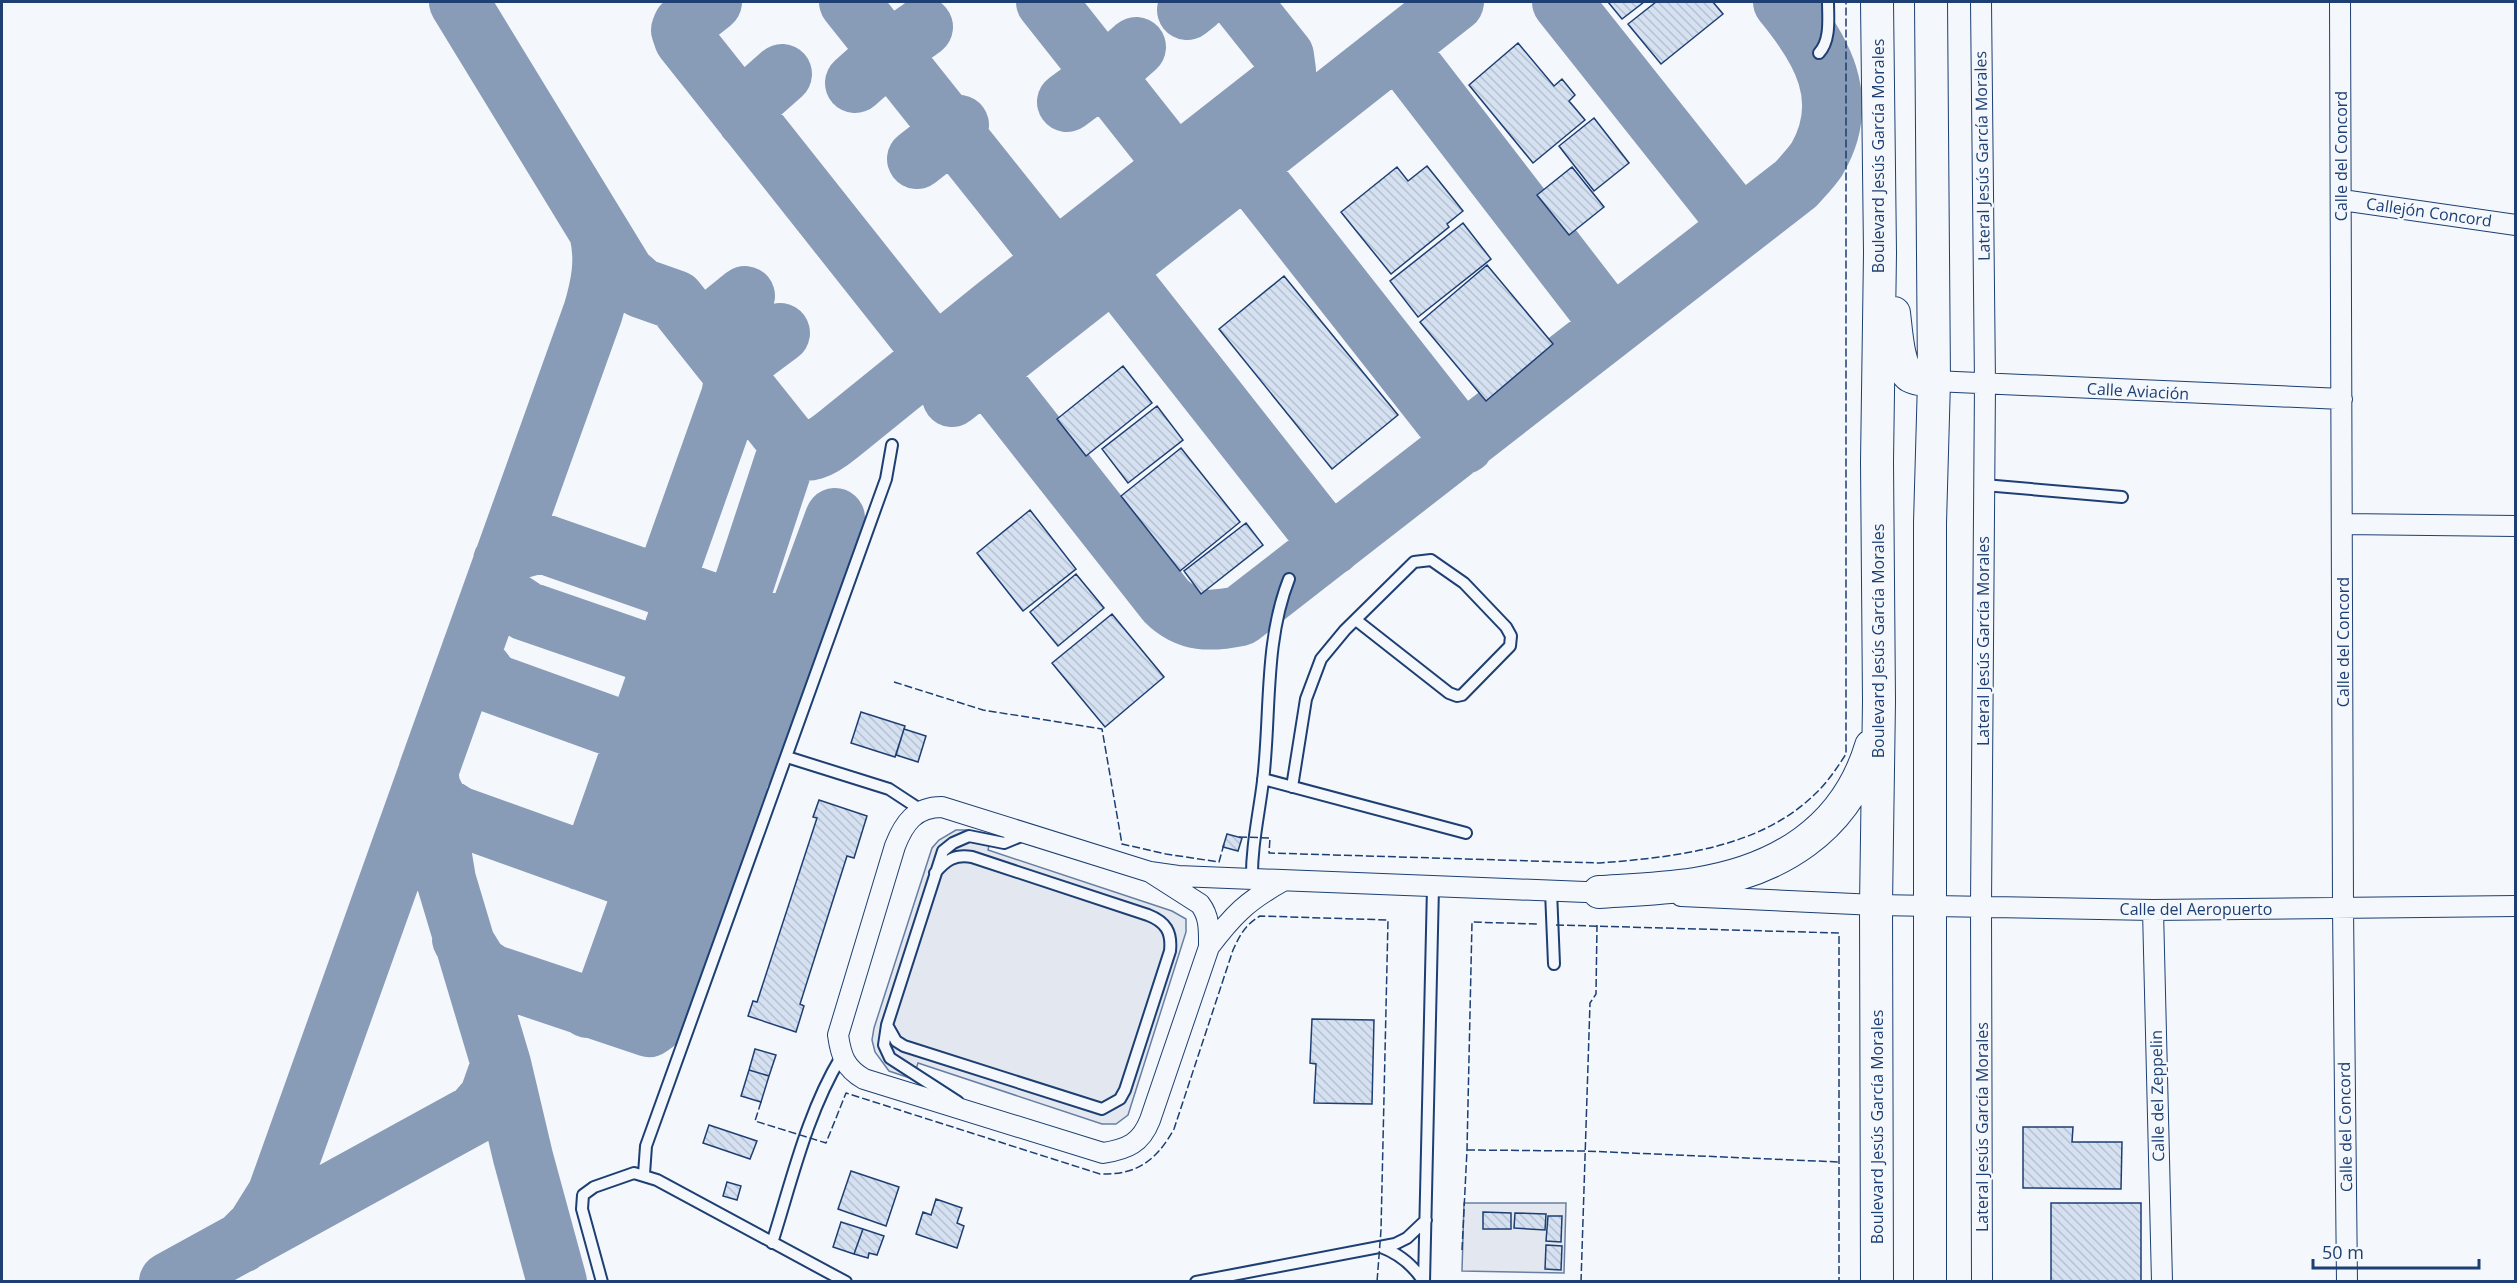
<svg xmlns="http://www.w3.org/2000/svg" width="2517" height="1283" font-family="'Open Sans',sans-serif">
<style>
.parking{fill:#e3e8f0;stroke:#687fa3;stroke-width:1.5}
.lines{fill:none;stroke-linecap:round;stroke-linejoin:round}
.taxiway{stroke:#889bb7;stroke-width:60}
.building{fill:url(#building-back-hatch);stroke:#1d3f73;stroke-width:1.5}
.service-casing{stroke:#1d3f73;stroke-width:14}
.minor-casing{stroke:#1d3f73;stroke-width:22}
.primary-casing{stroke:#1d3f73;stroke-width:34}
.service{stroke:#f4f7fb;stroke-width:10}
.minor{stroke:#f4f7fb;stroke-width:20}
.primary{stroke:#f4f7fb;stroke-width:32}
.fence{stroke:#1d3f73;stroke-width:1.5;stroke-dasharray:8 3;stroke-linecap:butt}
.labels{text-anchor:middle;stroke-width:4.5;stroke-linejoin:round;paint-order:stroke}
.street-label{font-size:16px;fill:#1d3f73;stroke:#f4f7fb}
</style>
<defs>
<pattern id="building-back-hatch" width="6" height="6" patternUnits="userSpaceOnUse" patternTransform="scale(1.5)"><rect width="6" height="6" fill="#d5e0f0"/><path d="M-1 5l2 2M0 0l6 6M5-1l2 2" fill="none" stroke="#b6c1d1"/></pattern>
</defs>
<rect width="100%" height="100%" fill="#f4f7fb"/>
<path class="parking" d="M956 830H966L991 837 988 850 1172 911 1186 919V932L1128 1115 1116 1124H1102L918 1063 913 1079 889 1071 875 1052 872 1040 874 1028 932 848 939 840Z
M1464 1203H1566L1564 1273 1462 1271Z"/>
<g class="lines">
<path class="taxiway" d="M459 2 625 274 641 288 675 300 788 442C805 460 823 447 839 434L996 307 1279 85 1286 71 1284 56 1241 2
M712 2 683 25 681 30 684 39 922 339C932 347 941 348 953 344
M849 2 1042 244 1055 252 1070 250
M1046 2 1160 146 1167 159 1159 180
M1562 2 1740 226
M1187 10 1197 2
M1397 47 1612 326
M855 83 883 58 896 61C892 45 912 36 923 27
M1067 102 1094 82H1109L1110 70 1136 47
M747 119V105L782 74
M917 159 945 137 946 123 959 125
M1246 167 1464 444
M1113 269 1331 546
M706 338 708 326 745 296
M727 365H737L780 333
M985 371 1166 601C1188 623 1211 622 1240 616L1796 184C1803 176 1811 168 1817 159 1852 99 1821 48 1783 2
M952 397 1454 2
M503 561 515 550 541 543 790 630
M498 577 502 595 526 611 636 649
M660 584 666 579 731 396 737 365
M725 607 734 605 739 599 790 444
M790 630 796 624 835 518
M472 649 475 661 492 683 738 772
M679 751H688L693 746 737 622 732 609
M738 772 742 771 747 763 791 642 790 630
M430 787 439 804 458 816 692 900 699 896 704 887 737 792 738 772
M580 860 591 859 595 853 631 751 633 741 628 732 636 730 642 720 683 604V598L679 591
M636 880 649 874 685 772 687 761 679 751
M462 939 478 965 491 974 649 1027 656 1022 695 911 692 900
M588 1008 600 1006 605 997 643 891 638 881
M241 1243 257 1227 277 1195 426 778
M169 1282 475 1114 489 1098 501 1064
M557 1282 523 1157 501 1064 446 880 428 772 593 312C601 285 606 260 599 232"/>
</g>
<path class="building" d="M1608 2H1644L1622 19Z
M1656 2H1713L1723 14 1661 64 1628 24Z
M1518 43 1554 86 1562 79 1575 95 1569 101 1585 120 1533 163 1469 85Z
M1594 118 1629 163 1594 191 1559 146Z
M1427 166 1463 211 1447 224 1449 227 1391 274 1341 212 1397 167 1408 181Z
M1572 167 1604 207 1569 235 1537 195Z
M1463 223 1491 259 1418 317 1390 281Z
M1487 265 1553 344 1486 401 1420 322Z
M1284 276 1398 415 1332 469 1219 329Z
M1123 366 1152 403 1086 456 1057 419Z
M1157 406 1183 440 1128 483 1102 449Z
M1181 448 1240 522 1180 571 1121 496Z
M1030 510 1076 569 1023 611 977 553Z
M1246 523 1263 545 1201 594 1184 571Z
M1076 574 1104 608 1058 646 1030 612Z
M1112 614 1164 677 1105 727 1052 663Z
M861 712 905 726 895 757 851 743Z
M904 729 926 736 918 762 896 755Z
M819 800 867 816 854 858 847 856 800 1004 804 1006 796 1032 748 1016 753 1001 757 1002 817 818 813 817Z
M1227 834 1242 838 1238 851 1223 847Z
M1312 1019 1374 1020 1372 1104 1314 1103 1316 1064 1310 1063Z
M755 1049 776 1055 769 1076 749 1070Z
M749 1070 769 1076 761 1102 741 1096Z
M709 1125 757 1141 750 1159 703 1143Z
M2023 1127H2073L2072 1142H2122L2121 1189 2023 1188Z
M851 1171 899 1187 886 1226 838 1209Z
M727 1182 741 1186 737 1200 723 1196Z
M936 1199 962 1208 957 1223 964 1226 957 1248 916 1234 923 1212 931 1215Z
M2051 1203H2141V1282H2051Z
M1483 1212 1511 1213V1229H1483Z
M1515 1213 1546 1214 1545 1230 1514 1228Z
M1548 1216H1562L1561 1242 1546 1241Z
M841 1222 863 1229 854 1254 833 1247Z
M863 1229 884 1236 877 1255 869 1253 868 1258 854 1254Z
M1546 1245 1562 1246 1561 1270 1545 1269Z"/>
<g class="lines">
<defs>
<path id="service" d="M1819 53C1831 40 1828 18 1828 2
M1984 485 2122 497
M787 757 889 789 921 810
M1263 779 1466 833
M1292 787 1306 699 1321 659 1345 630 1414 562 1431 560 1464 583 1506 627 1511 636 1510 646 1462 695 1457 696 1449 693 1356 620
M1252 882C1251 848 1259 814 1263 781 1271 714 1264 642 1289 579
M1551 891 1554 964
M887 1025 896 1041 904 1046 1102 1109 1120 1099 1125 1090 1170 951C1172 932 1166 922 1148 915L972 857C955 854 946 860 935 873
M958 1102 890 1058 884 1045 887 1025 943 851 953 843 969 836 1004 843 1026 834
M644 1174 646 1146 886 479 892 445
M772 1243C792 1180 807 1113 841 1057
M1381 1247C1400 1254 1413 1265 1424 1282
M602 1282 582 1209 583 1195 594 1187 634 1173 657 1180 846 1282
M1196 1282 1395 1244 1407 1238 1426 1220
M1424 1282 1433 887"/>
<path id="minor" d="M1981 2 1985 384 1981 906 1982 1282
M2340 2 2343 908 2347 1282
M2342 200 2516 225
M1934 381 2342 399
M2343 524 2516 526
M1150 872 1200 904C1210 917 1209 931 1209 947L1150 1120C1141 1143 1128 1149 1103 1153L864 1079C845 1068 841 1056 838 1035L895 846C904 823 915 807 942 807L1150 872 1178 876 1610 893
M1681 896 1876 905 2153 910 2516 906
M2153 910 2162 1282
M1209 947C1233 915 1247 901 1283 881"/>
<path id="primary" d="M1894 313C1896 328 1898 368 1910 376 1917 380 1926 380 1934 381
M1599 892C1631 890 1663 889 1695 884 1778 871 1846 830 1871 746
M1877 1282 1876 905 1879 701 1877 462 1880 253 1877 2
M1930 1282V523L1934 381 1931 2"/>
</defs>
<use href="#service" class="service-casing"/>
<use href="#minor" class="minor-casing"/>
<use href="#primary" class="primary-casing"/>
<use href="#service" class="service"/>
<use href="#minor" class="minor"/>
<use href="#primary" class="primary"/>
<path class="fence" d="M894 682 983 710 1102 729 1122 844 1166 854 1219 862 1224 844
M1239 837 1270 838 1269 853 1600 863C1673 857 1759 849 1815 794 1827 783 1837 768 1846 754V2
M1556 925 1839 933V1282
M761 1102 755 1121 826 1143 846 1093 1100 1174C1137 1175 1156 1161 1174 1129L1233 950C1240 935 1245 925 1260 916L1388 920 1381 1230 1377 1282
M1467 1150 1585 1151 1839 1162
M1462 1250 1467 1150 1472 922 1537 924
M1581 1282 1590 1003 1596 994 1597 925"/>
</g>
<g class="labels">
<g class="street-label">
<text transform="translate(1878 156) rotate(-90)" y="6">Boulevard Jesús García Morales</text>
<text transform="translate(1982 156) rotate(-91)" y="6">Lateral Jesús García Morales</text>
<text transform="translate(2341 156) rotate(-90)" y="6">Calle del Concord</text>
<text transform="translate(2429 212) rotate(8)" y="6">Callejón Concord</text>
<text transform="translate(2138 391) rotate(3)" y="6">Calle Aviación</text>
<text transform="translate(1878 641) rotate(-90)" y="6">Boulevard Jesús García Morales</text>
<text transform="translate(1983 641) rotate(-90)" y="6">Lateral Jesús García Morales</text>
<text transform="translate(2343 642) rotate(-90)" y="6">Calle del Concord</text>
<text x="2196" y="915">Calle del Aeropuerto</text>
<text transform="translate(2157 1096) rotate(-91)" y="6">Calle del Zeppelin</text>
<text transform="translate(1877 1127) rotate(-90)" y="6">Boulevard Jesús García Morales</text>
<text transform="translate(1982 1127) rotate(-90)" y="6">Lateral Jesús García Morales</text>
<text transform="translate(2345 1127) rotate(-91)" y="6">Calle del Concord</text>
</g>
</g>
<rect width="2517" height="1283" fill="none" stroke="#1d3f73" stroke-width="6"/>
<path d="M2313 1259v9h166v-9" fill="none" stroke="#1d3f73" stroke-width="3"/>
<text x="2322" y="1259" font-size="18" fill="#1d3f73" stroke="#f4f7fb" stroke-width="4.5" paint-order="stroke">50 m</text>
</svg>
